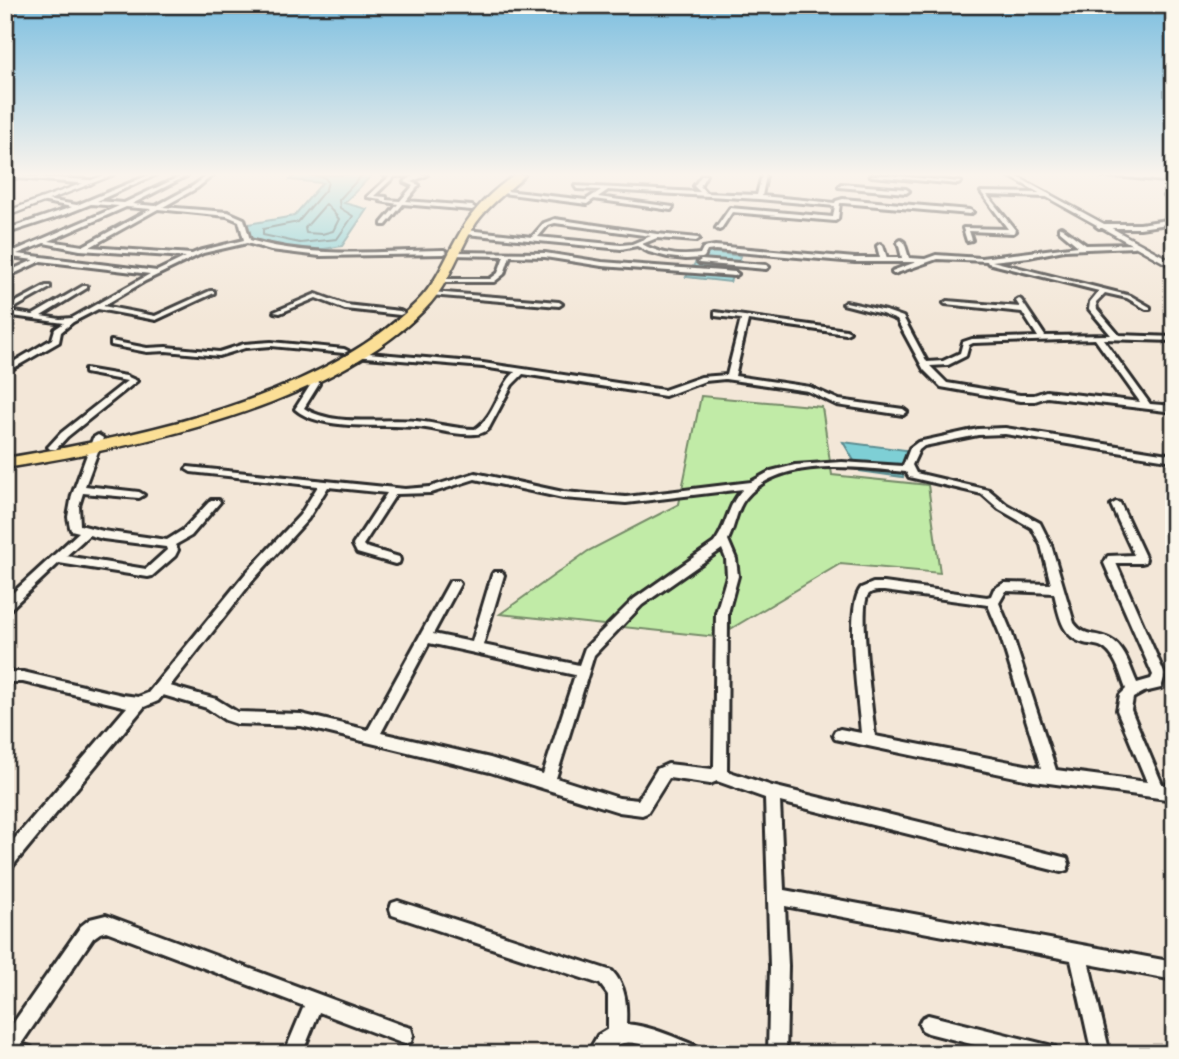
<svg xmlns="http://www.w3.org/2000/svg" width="1179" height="1059" font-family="Caveat,sans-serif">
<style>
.green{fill:#c1eba7;stroke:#768b69;stroke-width:2}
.water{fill:#7ecfd5;stroke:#5d8d91;stroke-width:2}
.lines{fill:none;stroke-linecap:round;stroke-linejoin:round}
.shore{stroke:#4c6d6f;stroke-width:2}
.street-casing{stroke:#2b2b2b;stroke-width:6}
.secondary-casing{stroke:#2b2b2b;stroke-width:5}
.highway-casing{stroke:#2b2b2b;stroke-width:5}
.street{fill:#fbf7ec;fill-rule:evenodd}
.secondary{fill:#fbf7ec;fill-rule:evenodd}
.highway{fill:#fbdf96;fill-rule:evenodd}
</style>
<rect width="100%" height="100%" fill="#f3e7d8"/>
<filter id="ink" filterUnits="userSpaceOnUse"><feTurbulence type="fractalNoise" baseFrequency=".0143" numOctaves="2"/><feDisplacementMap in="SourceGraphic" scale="14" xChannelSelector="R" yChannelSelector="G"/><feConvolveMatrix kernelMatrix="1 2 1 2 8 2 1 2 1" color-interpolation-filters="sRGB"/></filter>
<g filter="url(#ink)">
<path class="green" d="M701 396 822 407 832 475 928 485 940 573 840 564 717 637 500 614 588 551 679 504Z"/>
<path class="water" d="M296 175H372L344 203 367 209 342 246C310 253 280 249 250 238L248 224 294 216 322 183 290 180Z
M703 251 741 256 730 282 686 277Z
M843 442 906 450 903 477 860 471Z"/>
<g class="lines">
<path class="shore" d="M307 175 324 177 328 182 326 189 298 222 263 229V235L300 243 337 239 353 216 340 208 339 200 362 175
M326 204 339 219 333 231 322 234 306 233 305 228Z"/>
<defs>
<path id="street" d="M5 175 90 180 93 182 90 184 5 177Z
M149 175H155L97 201 124 203 183 175H188L132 204 156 206 193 186 208 175H213L197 188 163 207 228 212 244 219 250 240C314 259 378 251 444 250L447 252 444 254 320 256 271 250 247 243 203 253 145 281 103 306 155 316 210 291H214V293L156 320 98 309 73 322 61 332 59 342 5 373V367L52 339 55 329 64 323 5 315V308L46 286H50V288L9 311 33 315 83 286H87V288L41 316 60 319 72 318 150 274 41 261 5 278V273L34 260 11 257 5 259V255L119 206 91 204 66 214 5 234V230L72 207 41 201V199L77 205ZM126 207 151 209 83 246 49 241ZM158 209 227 216 239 221 244 240 199 251 192 254 90 247ZM44 243 80 250 186 257 157 271 17 254Z
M384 175H427L411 182 419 185 406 201 472 206 475 208 472 210 403 204 386 225H382V223L398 204 380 201 381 199 367 197 390 176ZM395 176H413L404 182 413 186 400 201 386 200V197L374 196Z
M702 175H706L700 186 706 193 757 195 762 175H766L762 196 835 203 836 201 843 199 970 210 973 212 970 214 843 203H840L838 219 835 221 732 212 721 229 719 230 716 228 730 208 833 217 835 206 759 199 608 190 598 197 673 207 671 210 594 199 587 204 495 192 498 190 586 200 601 190 577 189 575 186 700 192 694 186Z
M870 175H887L961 182 958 184 872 176Z
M1101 175H1134L1174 179V182L1127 177 1103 176Z
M841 184 906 189 909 191 906 193 839 187Z
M981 192 1047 193 1050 195 1047 197 987 195 1016 231 1013 233 969 231 972 240 967 241 963 228 1008 229Z
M1174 193 1172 197 1174 203 1165 196Z
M555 219 657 234 698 238 699 239 696 241 657 238 642 244C660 254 680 257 700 254L703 248 715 246 855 258H880L877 246 880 244 883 246 887 258H902L898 242 901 240 904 242 909 258 925 259 936 255 981 258 1078 246 1059 230V228L1061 227 1086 245 1136 244V246L1134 247 1064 250 1029 257 992 261 1131 296 1150 307V309H1146L1127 298 1105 293 1096 302 1097 309 1119 335 1174 337V341L1103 339 1150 404 1174 406V412L1047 397 1035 401H1020L941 387 924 370 897 320 882 314 843 304 846 302 886 311 903 317 927 362 943 361 960 353 963 342 972 339 1038 337 1022 312 945 304 944 303 947 301 1020 307 1016 301 1019 299 1021 300 1045 336 1111 335 1089 309 1090 302 1099 291 988 263 987 261 937 259 894 274 892 273V271L916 262H855L715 250 707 251 704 257 702 258 686 259 668 257 649 252 637 246 621 249 466 234 463 232 466 230 532 237 544 223ZM555 223 651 236 632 244 621 245 538 237 548 225ZM1095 339 1140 402 1046 391 1034 395H1020L947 383 930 366 948 365 966 356 969 345 973 343Z
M1174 219V223L1140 228H1099L1096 226 1099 224H1140Z
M454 252 545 253 602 262 735 272 738 274 735 276 602 266 545 257 510 256 504 274 494 282H440L439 281 442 279H490L498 273 504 256 452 255V253Z
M701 260 766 265 769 267 766 269 699 263 698 262Z
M432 292 559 302 562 304 559 306 430 295V293Z
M316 294 346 305 400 311 404 313 400 315 345 309 316 298 280 313 274 312Z
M715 312 846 330 850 332 846 334 748 320 735 376 810 387 839 400 903 409 907 412 903 415 837 405 808 391 725 379 705 381 665 396 523 374 512 385 489 428C485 432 481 434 475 434 455 436 435 428 416 427 383 424 319 431 295 409L311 384 310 377 314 375 318 377 319 384 304 408C332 427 383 418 416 421 436 423 455 429 475 429 495 417 498 388 515 372L483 367 354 356V352H357L483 363 664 390 701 377 727 375 741 319 715 316Z
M111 341 147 348 166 347 219 352 244 344 271 342 344 349 348 351 344 353 271 346 245 348 219 356 166 351 147 352 111 345Z
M85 369 126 376 137 381 67 437 56 449H50L48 447 50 445 61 433 127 381 85 373Z
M1005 428 1174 455V461L1005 434 978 435 924 446 919 450 912 465 916 473 989 490 1007 505 1040 523 1051 545 1074 623C1085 639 1100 631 1114 642 1126 651 1131 670 1137 683L1151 679 1153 675 1104 563 1108 556 1134 555 1111 505 1116 502 1120 503 1146 559 1145 562 1141 563H1116L1165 675 1161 688 1144 692 1133 698 1131 710 1162 784 1174 786V800L1034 781 835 739 833 735 835 731 840 729 861 733C859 703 844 609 861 588L873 583H884L987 597 991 596 994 589 1004 583 1051 584 1041 545 1032 528 999 509 982 494 909 477 906 472C856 468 780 455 745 499 736 510 735 527 728 540L736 559 738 576 728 613 727 771 772 786 1067 858 1069 864 1067 870 1061 872 780 802 784 890 1174 962V980L1089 964 1110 1054H1092L1071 960 785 906 788 966 786 1054H768L770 966 765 798 717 781 710 784 669 778 647 813 642 815 619 812 490 772 301 726 237 724 225 720 207 708 163 695 158 701 144 707 11 868 5 870V850L127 707 23 682H5V672H23L122 695 138 697 148 693 246 573 300 515 318 486 191 472 186 469 188 467 405 489 430 487 475 473 563 492 626 497 751 482 771 471 795 465 842 462 903 466 910 448 918 442 978 429ZM475 479 563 498 626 503 743 489C727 505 727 527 714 543L634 599 585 648 579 665 483 645 504 575 502 572H494L492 575 472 642 433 634 460 584 458 581H450L368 730 301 714 237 712 216 699 170 686 254 579 308 519 328 487 387 493 353 545 357 553 395 564 399 563 400 560 399 557 365 547 363 545 396 494 431 493ZM722 549 726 559 727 576 716 613 714 766 712 769 668 764 657 769 638 800 619 798 556 778 594 655 642 605ZM884 591 988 605 1000 634 1041 768 875 736C873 715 858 607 868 595 872 590 879 591 884 591ZM1006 591 1054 593C1059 613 1061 637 1084 643 1091 645 1099 644 1105 649 1117 658 1121 676 1126 689L1120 695 1117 710 1147 782 1056 770 1012 634 999 603ZM429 643 575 675 543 774 490 758 381 733Z
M98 435 103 438 85 486 139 492 144 495 139 498 83 493 79 506 80 525 103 531 167 540 183 530 211 500H219L220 502 191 536 175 545 178 550 175 556 152 576 148 577 59 563 9 610 5 611V600L79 532 71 530 70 527 68 517 72 495 93 438ZM89 535 103 539 166 547 167 550 146 569 66 556Z
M1171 511H1174V518L1167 516 1166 514Z
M398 901 612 971C626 986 627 1004 626 1024 652 1026 675 1038 699 1047L701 1054C691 1054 678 1056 668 1053 648 1049 624 1031 608 1054H587L598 1035 608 1029V995L600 984 398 917 392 915 390 909 392 903Z
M106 915 404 1026 411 1028 413 1035 411 1042 404 1044 319 1012 302 1054H284L304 1006 106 931 100 933 93 938 21 1044 31 1047 33 1054H5V1035L81 926 90 919Z
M928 1015 1048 1045 1055 1047 1057 1054H1010L928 1033 922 1030 919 1024 922 1018Z"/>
<path id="secondary" d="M105 175H113L5 217V212Z
M1007 175H1014L1174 262V268Z"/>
<path id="highway" d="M515 175H525C509 191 490 203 476 223 458 251 450 284 425 309 328 407 138 447 5 468V458C136 437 319 399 416 303 437 283 446 256 461 231 474 208 493 190 515 175Z"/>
</defs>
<use href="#street" class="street-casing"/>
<use href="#secondary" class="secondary-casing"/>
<use href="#highway" class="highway-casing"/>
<use href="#street" class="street"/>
<use href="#secondary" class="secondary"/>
<use href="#highway" class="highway"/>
</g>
</g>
<linearGradient id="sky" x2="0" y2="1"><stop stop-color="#7dbfe0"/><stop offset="0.54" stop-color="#faf4ed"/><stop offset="1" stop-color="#faf4ed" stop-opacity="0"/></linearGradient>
<rect width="1179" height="323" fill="url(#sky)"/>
<rect width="1179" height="1059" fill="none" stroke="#fbf7ec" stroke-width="28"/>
<rect x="14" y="14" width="1151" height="1031" fill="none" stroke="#2b2b2b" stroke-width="2.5" filter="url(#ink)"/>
</svg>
